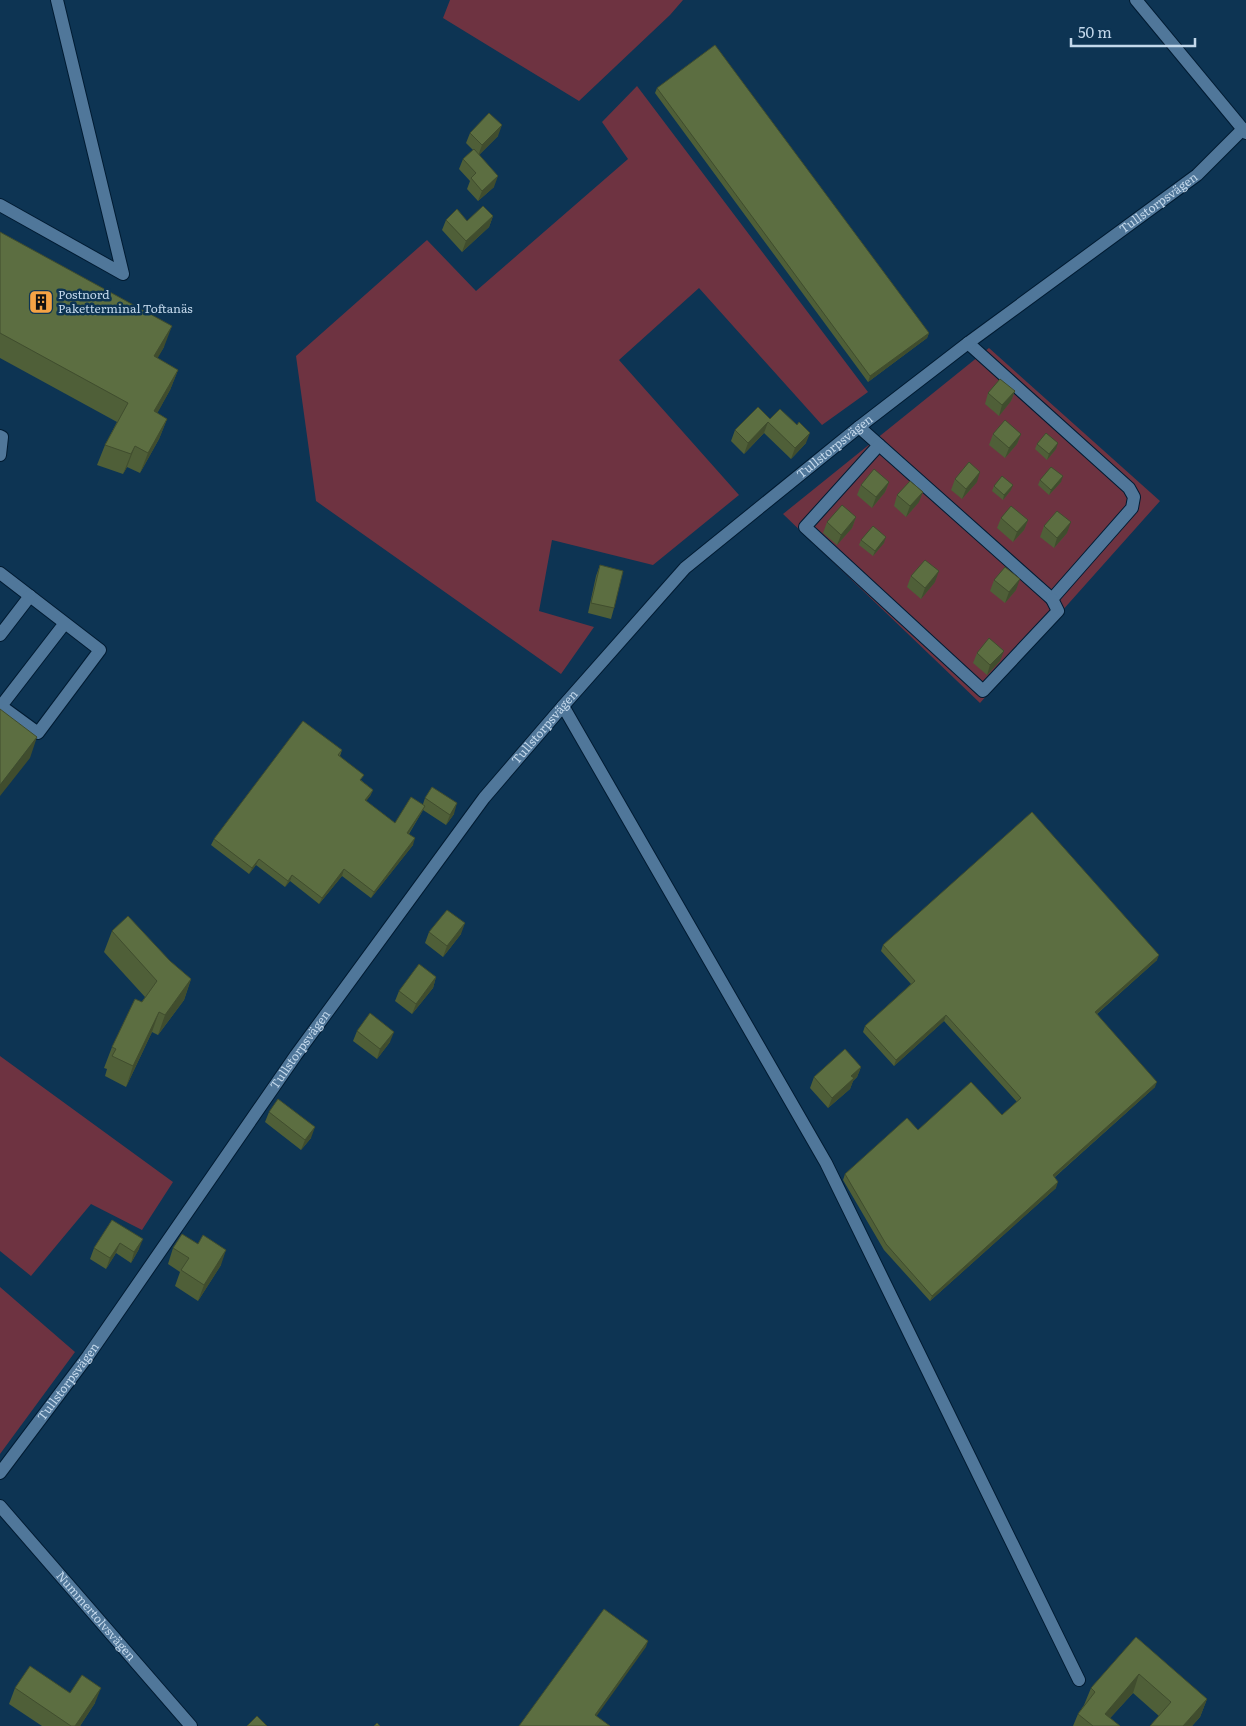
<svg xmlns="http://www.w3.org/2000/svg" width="1246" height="1726" font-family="Literata,serif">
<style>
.green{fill:#6e3341}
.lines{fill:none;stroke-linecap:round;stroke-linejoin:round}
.minor-casing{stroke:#001b32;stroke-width:14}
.minor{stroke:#50779a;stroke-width:12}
.wall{fill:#4f5f38}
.shaded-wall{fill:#404d2e}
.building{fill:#5c6e41;stroke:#404d2e}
.labels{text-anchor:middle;stroke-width:5;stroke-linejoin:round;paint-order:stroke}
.street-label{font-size:12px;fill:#c3d8eb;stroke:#0d3453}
.poi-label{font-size:12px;fill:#c3d8eb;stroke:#0d3453;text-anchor:start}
</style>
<rect width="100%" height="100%" fill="#0d3453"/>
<path class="green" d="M450 0H683L670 15 579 101 443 18Z
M637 86 868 392 822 425 699 288 619 360 739 495 653 565 552 540 539 611 594 627 561 674 316 501 296 356 427 240 476 291 628 159 602 122Z
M989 348 1160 501 980 703 783 514Z
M0 1056 173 1182 142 1230 91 1204 31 1276 0 1251Z
M0 1287 75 1352 0 1454Z"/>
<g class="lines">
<defs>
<g id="minor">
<path d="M1136 0 1246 133"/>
<path d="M0 205 123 274 57 0"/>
<path d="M859 427 1052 599 1132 508 1134 497 1129 488 968 343"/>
<path d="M0 436 2 437 0 455"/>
<path d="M879 445 805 527 983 691 1058 611 1052 599"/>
<path d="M0 573 100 650 38 733 1 706 65 623"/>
<path d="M0 635 30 596"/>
<path d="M563 706 826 1163 1079 1680"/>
<path id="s1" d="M0 1473 88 1356 296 1055 484 798 563 706 685 568 859 427 968 343 1197 175 1243 129"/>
<path id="s2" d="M0 1506 191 1726"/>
</g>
</defs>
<use href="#minor" class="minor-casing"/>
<use href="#minor" class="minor"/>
</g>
<path class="wall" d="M657 88 929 333 927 338 868 382 655 93Z
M470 133 498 136 479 155 494 187 478 201 467 189 470 181 459 169 463 159 473 150 466 143Z
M493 216 489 227 462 252 442 230 446 220 467 221Z
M0 232 164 347 157 358 178 370 170 390 157 413 167 419 159 439 140 473 127 467 123 474 97 465 105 445 117 422 0 358Z
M1015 391 1011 401 999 416 985 404 988 393Z
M770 419 806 443 791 459 764 433 744 454 731 441 735 430Z
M993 434H1021L1017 444 1005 458 989 445Z
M1037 444 1056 449 1047 460 1035 449Z
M955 479 977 482 962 499 951 490Z
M1040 480 1061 482 1049 495 1038 485Z
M889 482 885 492 872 508 857 495 861 485Z
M994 486 1011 490 1003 500 992 491Z
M897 495 919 502 906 517 894 506Z
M856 517 852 528 837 545 823 533 827 522Z
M1001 518 1028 520 1024 530 1013 542 997 528Z
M1044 526 1067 533 1054 548 1040 537Z
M861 540 884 543 873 556 859 545Z
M600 565 614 608 611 619 588 613 596 576Z
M911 576 935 582 921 599 907 587Z
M994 580 1016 590 1005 603 990 591Z
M977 653 1000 661 987 675 973 663Z
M342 750 340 756 362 781 373 790 370 796 366 801 395 823 423 804 425 798 454 814 446 825 423 810 409 834 413 845 371 898 342 876 319 904 290 881 285 887 256 865 249 874 211 845 214 839Z
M112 931 170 961 191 979 184 1000 158 1035 152 1032 126 1087 105 1076 107 1069 104 1068 112 1047 145 997 104 952Z
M429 932 461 934 443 957 425 943Z
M883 945 1157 960 1097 1014 1155 1087 1055 1177 1056 1188 930 1301 884 1250 843 1180 845 1174 918 1130 1002 1115 1017 1102 944 1021 894 1066 863 1032 865 1026 911 984 881 951Z
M436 977 433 988 412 1014 395 1001 399 991Z
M357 1031 390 1042 377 1059 353 1041Z
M861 1067 857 1077 853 1081 850 1089 828 1108 810 1088 814 1077Z
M269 1112 311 1138 301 1150 265 1122Z
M112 1220 139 1249 131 1263 116 1253 106 1269 90 1259 94 1248Z
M173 1248 221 1265 198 1301 175 1286 180 1272 168 1264Z
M1136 1637 1207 1699 1200 1717 1192 1726H1150L1159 1716 1133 1693 1110 1718 1120 1726H1073L1078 1714 1084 1705 1091 1688Z
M15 1688 70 1693 95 1703 80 1726H42L9 1704Z"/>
<path class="shaded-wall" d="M502 125 498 136 478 156 482 145Z
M498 176 494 187 478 201 482 191Z
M493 216 489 227 462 252 466 241Z
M172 326 164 347 147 377 154 356Z
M929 333 927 338 868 382 870 376Z
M178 370 170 390 147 432 154 411Z
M1015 391 1011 401 999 416 1002 405Z
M167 419 159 439 140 473 148 453Z
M768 422 764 433 744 454 748 443Z
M810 433 806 443 791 459 795 448Z
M1021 434 1017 444 1005 458 1009 448Z
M1058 443 1056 449 1047 460 1049 454Z
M135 446 127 467 123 474 131 454Z
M980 472 977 482 962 499 966 489Z
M1063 476 1061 482 1049 495 1051 490Z
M889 482 885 492 872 508 876 497Z
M1013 485 1011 490 1003 500 1004 495Z
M923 492 919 502 906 517 910 506Z
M856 517 852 528 837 545 841 535Z
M1028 520 1024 530 1013 542 1017 532Z
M1071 522 1067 533 1054 548 1057 538Z
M886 537 884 543 873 556 875 551Z
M939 571 935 582 921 599 925 588Z
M1020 579 1016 590 1005 603 1009 592Z
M1004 651 1000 661 987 675 990 665Z
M37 737 30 758 0 796V785Z
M373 790 370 796 362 806 365 800Z
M457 803 454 814 446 825 450 815Z
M425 806 422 812 405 839 407 833Z
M415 838 413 845 371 898 374 892Z
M259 859 256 865 249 874 252 868Z
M344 869 342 876 319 904 322 898Z
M292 875 290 881 285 887 288 881Z
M465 923 461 934 443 957 447 946Z
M1159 955 1157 960 1093 1017 1095 1012Z
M436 977 433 988 412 1014 416 1004Z
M191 979 184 1000 158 1035 165 1015Z
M159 1012 152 1032 126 1087 133 1066Z
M946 1015 944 1021 894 1066 896 1060Z
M394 1032 390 1042 377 1059 380 1049Z
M861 1067 857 1077 853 1081 850 1089 828 1108 832 1098 851 1076Z
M1157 1082 1155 1087 1051 1180 1053 1175Z
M315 1127 311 1138 301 1150 305 1140Z
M1058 1182 1056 1188 930 1301 932 1296Z
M143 1239 139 1249 131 1263 134 1252Z
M120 1243 116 1253 106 1269 110 1258Z
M226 1250 221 1265 198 1301 204 1285Z
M648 1641 646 1647 593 1721 595 1715Z
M1139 1674 1133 1693 1103 1726 1105 1714Z
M101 1688 95 1703 80 1726H75Z
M1207 1699 1200 1717 1192 1726H1183Z"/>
<path class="building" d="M715 45 929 333 870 376 657 88Z
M489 113 502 125 482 145 470 133Z
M474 149 498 176 482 191 471 178 476 173 463 159Z
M483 206 493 216 466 241 446 220 457 209 467 221Z
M0 232 172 326 154 356 178 370 154 411 167 419 148 453 135 446 131 454 105 445 128 403 0 333Z
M1000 379 1015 391 1002 405 988 393Z
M758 407 770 419 780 409 797 425 799 422 810 433 795 448 768 422 748 443 735 430Z
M1005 420 1021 434 1009 448 993 434Z
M1046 433 1058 443 1049 454 1037 444Z
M969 462 980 472 966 489 955 479Z
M1051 467 1063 476 1051 490 1040 480Z
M874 469 889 482 876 497 861 485Z
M1002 476 1013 485 1004 495 994 486Z
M910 481 923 492 910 506 897 495Z
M842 505 856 517 841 535 827 522Z
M1011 506 1028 520 1017 532 1001 518Z
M1057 511 1071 522 1057 538 1044 526Z
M873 526 886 537 875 551 861 540Z
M925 560 939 571 925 588 911 576Z
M600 565 623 571 614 608 591 603Z
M1005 567 1020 579 1009 592 994 580Z
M989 638 1004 651 990 665 977 653Z
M0 709 37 737 0 785Z
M303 721 342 750 338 755 364 775 360 780 373 790 365 800 395 823 411 797 425 806 407 833 415 838 374 892 344 869 322 898 292 875 288 881 259 859 252 868 214 839Z
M432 787 457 803 450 815 425 798Z
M1032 812 1159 955 1095 1012 1157 1082 1053 1175 1058 1182 932 1296 886 1244 845 1174 907 1118 918 1130 971 1082 1002 1115 1021 1098 946 1015 896 1060 865 1026 915 981 883 945Z
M447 910 465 923 447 946 429 932Z
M128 916 170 961 191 979 165 1015 159 1012 133 1066 112 1056 116 1049 112 1047 135 999 142 1002 157 981 112 931Z
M419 964 436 977 416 1004 399 991Z
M370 1013 394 1032 380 1049 357 1031Z
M845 1049 861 1067 851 1076 854 1078 832 1098 814 1077Z
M278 1099 315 1127 305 1140 269 1112Z
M112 1220 143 1239 134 1252 120 1243 110 1258 94 1248Z
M182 1234 198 1244 203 1235 226 1250 204 1285 181 1270 189 1258 173 1248Z
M604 1609 648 1641 595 1715 610 1726H519Z
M1136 1637 1207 1699 1183 1726H1150L1171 1702 1139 1674 1105 1714 1120 1726H1093L1078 1714 1095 1692 1091 1688Z
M30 1666 70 1693 82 1675 101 1688 75 1726H71L15 1688Z
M257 1716 267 1726H247Z
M377 1723 380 1726H374Z"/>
<defs>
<symbol id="building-square" viewBox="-11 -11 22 22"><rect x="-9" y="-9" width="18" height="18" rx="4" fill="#f5a345" stroke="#0d3453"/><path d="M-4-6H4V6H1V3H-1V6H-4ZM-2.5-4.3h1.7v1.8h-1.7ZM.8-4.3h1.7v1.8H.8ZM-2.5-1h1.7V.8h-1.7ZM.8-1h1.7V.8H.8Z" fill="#111"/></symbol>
</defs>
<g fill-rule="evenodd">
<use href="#building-square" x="27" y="288" width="28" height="28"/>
</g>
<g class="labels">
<g class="street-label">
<text dy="4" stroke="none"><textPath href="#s1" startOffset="1734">Tullstorpsvägen</textPath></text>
<text dy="4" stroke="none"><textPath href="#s1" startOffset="1329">Tullstorpsvägen</textPath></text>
<text dy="4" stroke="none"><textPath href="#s1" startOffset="924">Tullstorpsvägen</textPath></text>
<text dy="4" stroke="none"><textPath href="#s1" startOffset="519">Tullstorpsvägen</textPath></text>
<text dy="4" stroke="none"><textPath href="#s1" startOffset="114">Tullstorpsvägen</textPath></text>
<text dy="4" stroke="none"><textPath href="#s2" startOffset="146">Nummertolvsvägen</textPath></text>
</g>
<g class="poi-label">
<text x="58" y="299">Postnord<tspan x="58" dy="14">Paketterminal Toftanäs</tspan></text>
</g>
</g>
<path d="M1071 38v8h124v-8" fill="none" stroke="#c3d8eb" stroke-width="2.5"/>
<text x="1078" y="38" font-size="15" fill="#c3d8eb" stroke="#0d3453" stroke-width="4" paint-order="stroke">50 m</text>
</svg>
